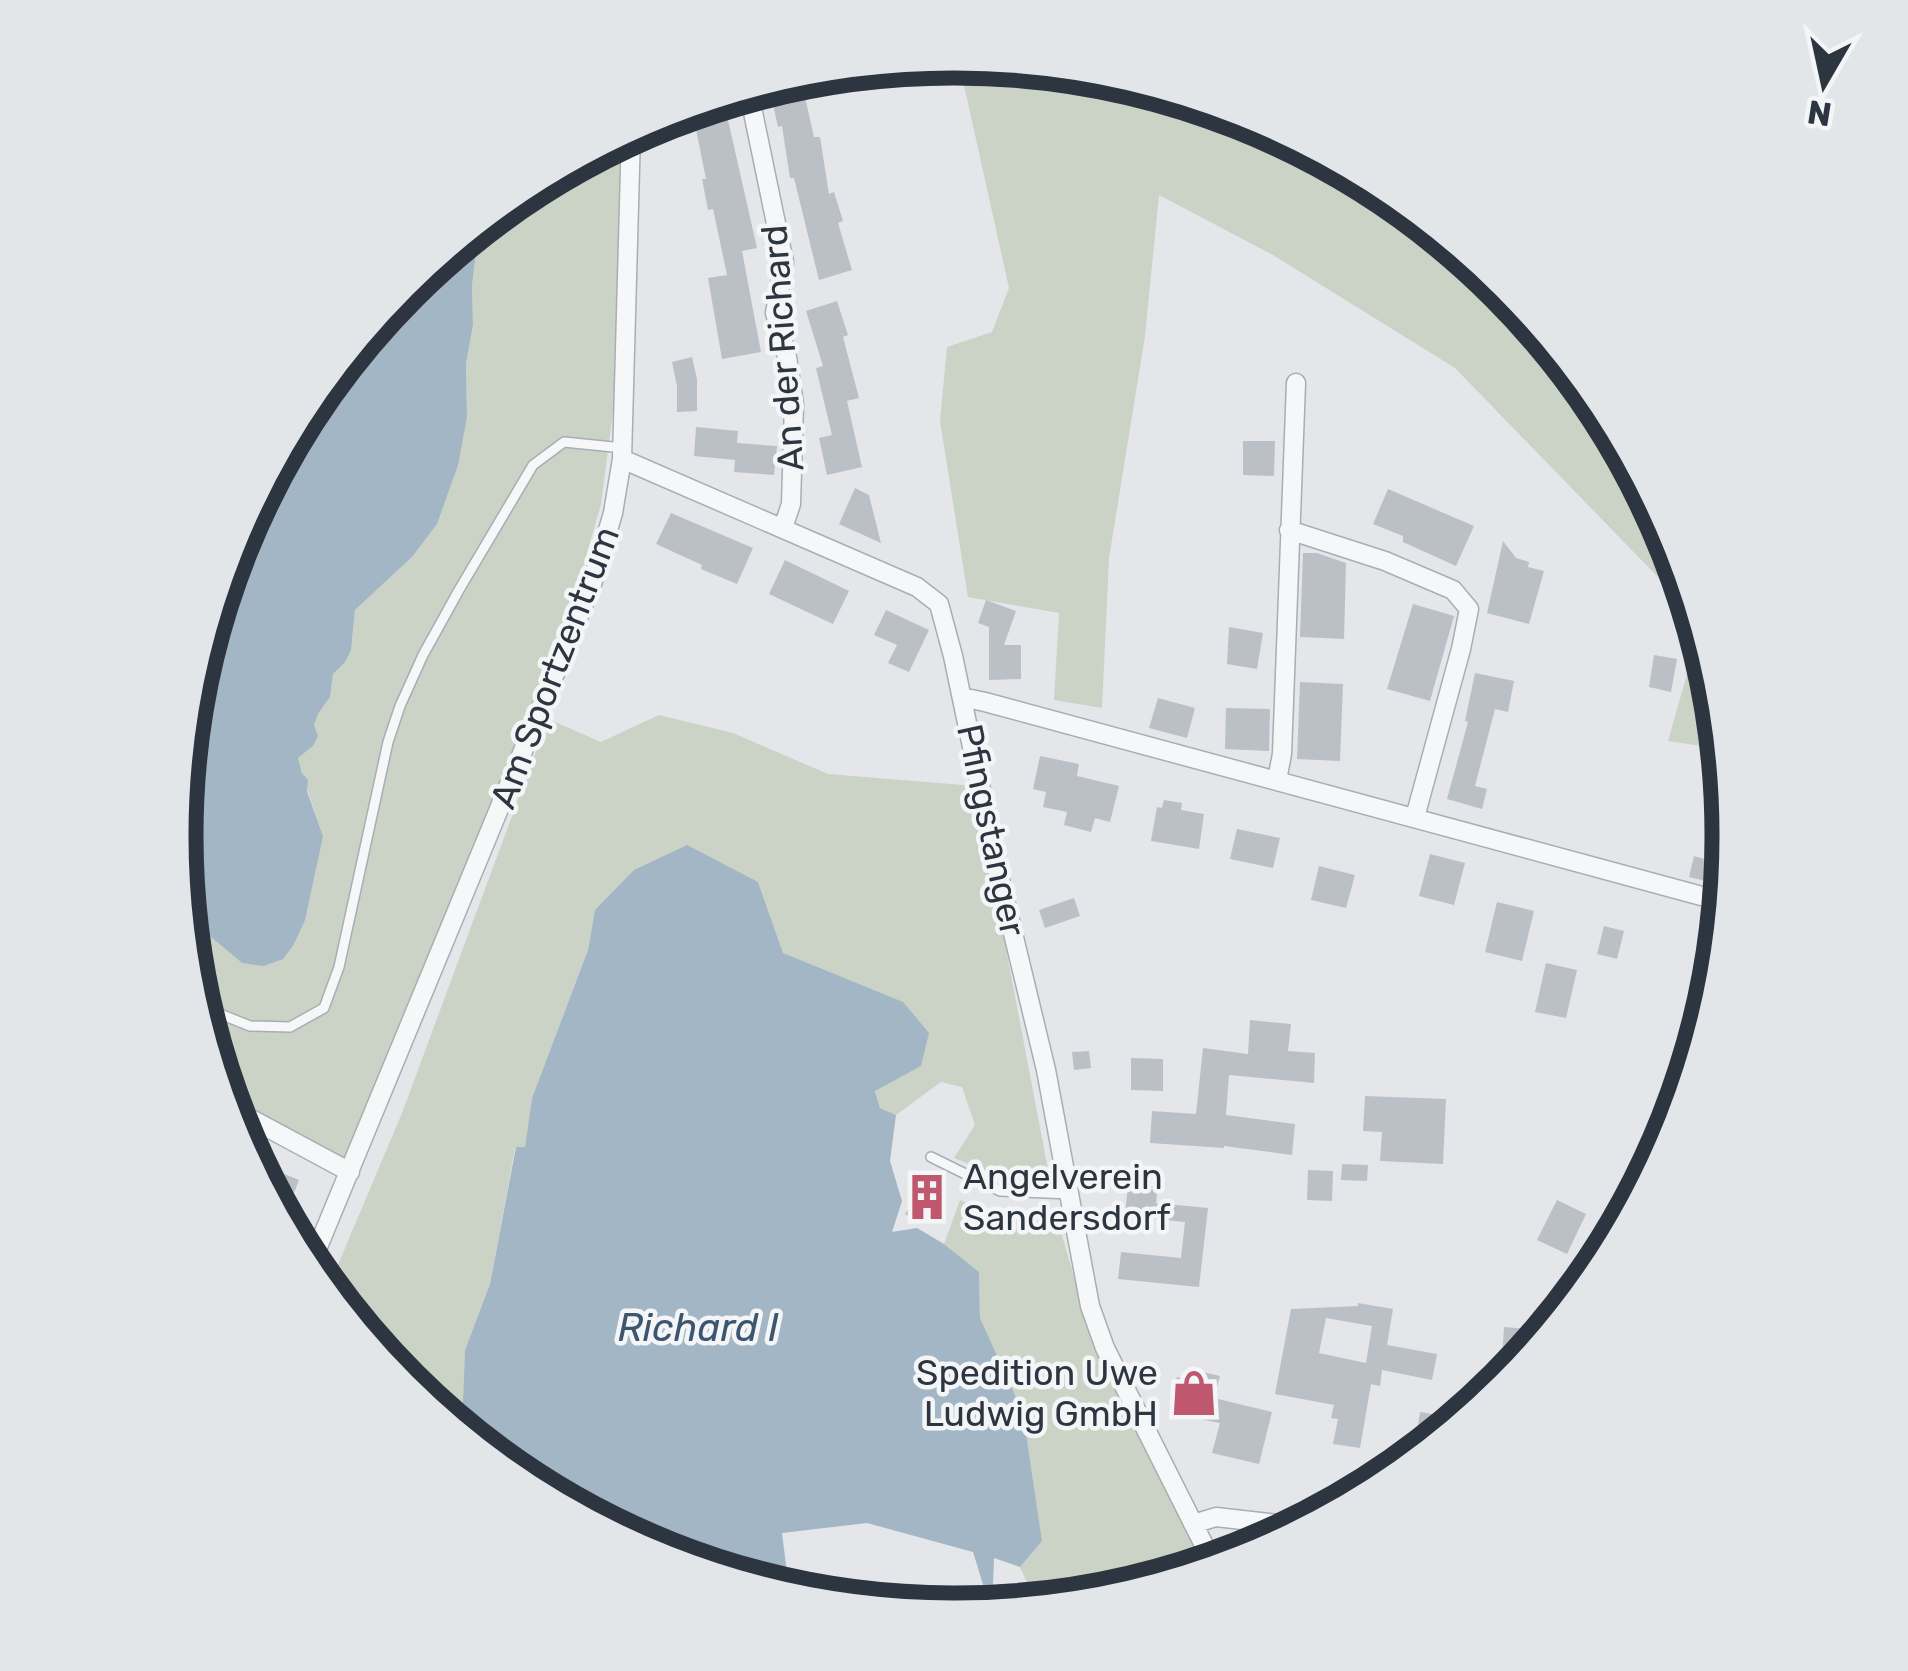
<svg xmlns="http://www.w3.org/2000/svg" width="1908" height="1671" font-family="Rubik,sans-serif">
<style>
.green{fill:#cad3c6}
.water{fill:#a3b6c5}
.building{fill:#bbc0c6;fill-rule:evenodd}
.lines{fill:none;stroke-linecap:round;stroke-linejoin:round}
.service-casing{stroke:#a9adb4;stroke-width:12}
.minor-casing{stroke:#a9adb4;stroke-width:21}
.service{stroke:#f6f7f9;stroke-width:9}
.minor{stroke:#f6f7f9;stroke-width:18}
.labels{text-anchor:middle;stroke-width:9;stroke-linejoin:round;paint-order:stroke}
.street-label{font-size:36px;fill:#2d3540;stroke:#f3f5f7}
.poi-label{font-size:36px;fill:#2d3540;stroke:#f3f5f7;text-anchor:start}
.water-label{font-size:39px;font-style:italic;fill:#3c5670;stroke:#f3f5f7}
.rim{fill:none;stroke:#2d3540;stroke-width:15}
</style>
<rect width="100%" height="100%" fill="#e4e6ea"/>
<path class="green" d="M958 58 1253 117 1505 286 1673 538 1687 607 1455 368 1273 255 1159 195 1145 336 1109 558 1102 708 1054 700 1059 613 968 597 940 421 947 347 992 332 1009 288Z
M622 139 614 404 601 504 579 581 533 703 346 1162 227 1093 193 922 242 963 323 836C314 809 305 784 298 758L313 746 314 725 318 714 330 697 333 674C354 653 352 639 355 610L412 557 467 417 466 364 473 325 472 286 478 235Z
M1695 646 1715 748 1668 741Z
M659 715 733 733 828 774 975 786 1049 1175 1006 1179 954 1158 975 1125 962 1087 941 1082 896 1115 880 1108 875 1090 921 1066 824 971 783 953 758 882 595 910 588 950 532 1098 525 1148H515L490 1284 465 1350 462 1425 403 1385 332 1279 402 1113 548 719 601 742Z
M960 1200 996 1217 1058 1222 1090 1331 1195 1550 1199 1565 1034 1598 1020 1567 1042 1541 1023 1414 980 1318 979 1272 944 1244Z"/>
<path class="water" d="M478 235 472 286 473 325 466 364 467 417 458 465 437 524 412 557 355 610 351 650 345 662 333 674 330 697 318 714 314 725 318 736 313 746 298 758 302 773 308 780 307 791 323 836 305 920 294 944 283 959 264 966 242 963 193 922 176 835 235 537 404 285Z
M687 845 758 882 783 953 903 1002 929 1033 921 1066 875 1091 880 1108 896 1115 890 1161 902 1201 892 1232 917 1228 944 1244 979 1272 980 1318 1023 1413 1042 1541 1020 1567 994 1558 993 1585 1001 1605 990 1607 973 1552 867 1523 782 1533 788 1581 655 1554 462 1425 465 1350 490 1284 516 1147H525L532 1098 588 950 595 910 634 870Z"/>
<path class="building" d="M803 88 814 137H820L829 194 834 192 843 221 838 223 852 270 819 280 794 178H790L782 126 778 127 771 95Z
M721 103 725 120H728L757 248 742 251 761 352 722 359 708 278 727 275 713 209 708 210 702 179H706L692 109Z
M837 301 848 335 843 337 859 398 847 401 862 467 827 475 819 438 832 435 816 368 823 366 806 311Z
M692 357 697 379V411L677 412V386L672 362Z
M696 427 738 431 737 443 777 446 774 475 734 472 735 460 694 456Z
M1243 441H1275L1274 476 1243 475Z
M855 488 869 495 881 543 839 524Z
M1388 489 1474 526 1456 566 1403 542V536L1373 524Z
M671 513 753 548 737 584 701 569 702 565 656 544Z
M1503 541 1516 558 1529 562 1528 567 1544 571 1529 624 1487 613Z
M1303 553H1317L1346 563 1344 639 1300 637Z
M785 560 849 591 833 624 769 594Z
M986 600 1016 611 1004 645H1021V679L989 680V627L978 623Z
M1413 604 1454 616 1430 701 1387 689Z
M886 610 929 630 909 672 888 663 897 645 874 635Z
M1229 627 1263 633 1257 669 1227 664Z
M1654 655 1677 659 1671 692 1649 687Z
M1475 673 1514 681 1508 712 1495 709 1475 786 1487 789 1482 809 1447 799 1468 722 1465 721Z
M1300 682 1343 684 1340 761 1297 759Z
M1158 698 1195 708 1187 738 1149 728Z
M1226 708 1270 709 1269 751 1225 749Z
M1040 756 1079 764 1077 776 1119 786 1110 822 1095 818 1091 832 1064 825 1067 812 1043 807 1046 792 1033 789Z
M1164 800 1182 803 1181 810 1204 814 1199 849 1151 841 1157 807 1162 808Z
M1237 829 1280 838 1273 868 1230 859Z
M1430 854 1465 863 1454 905 1419 896Z
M1694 856 1715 862 1710 882 1689 877Z
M1319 866 1355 875 1346 908 1311 900Z
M1074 898 1080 916 1045 928 1039 910Z
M1497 902 1534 911 1522 961 1485 952Z
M1604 926 1624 931 1617 959 1597 954Z
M1546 963 1577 970 1566 1018 1535 1012Z
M1250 1020 1291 1024 1288 1051 1315 1053 1314 1083 1229 1075 1226 1115 1295 1124 1292 1155 1224 1146V1148L1150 1143 1152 1111 1196 1114 1203 1048 1248 1054Z
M1089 1051 1091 1068 1074 1070 1072 1052Z
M1131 1058 1163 1059V1091L1131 1090Z
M1365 1096 1446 1099 1443 1164 1380 1161 1382 1132 1363 1131Z
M253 1161 299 1180 287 1211 265 1179Z
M1342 1164 1368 1165 1367 1181 1341 1180Z
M1308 1170 1333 1171 1332 1201 1307 1200Z
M927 1182 941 1192 933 1203 942 1209 932 1223 924 1217 919 1223 905 1214Z
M1128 1184 1158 1186 1156 1203 1208 1208 1199 1287 1118 1279 1121 1252 1181 1258 1185 1222 1125 1216Z
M1557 1200 1586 1214 1567 1254 1537 1240Z
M1358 1303 1393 1309 1387 1345 1437 1354 1432 1380 1382 1370 1380 1386 1371 1384 1360 1448 1333 1444 1338 1419 1331 1418 1334 1405 1275 1394 1291 1309 1358 1306ZM1326 1318 1372 1326 1366 1363 1319 1353Z
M1504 1327 1542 1330 1521 1361 1502 1360Z
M1199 1371 1220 1376 1214 1398 1272 1412 1259 1464 1212 1453 1220 1423 1195 1418 1197 1410 1171 1404 1177 1377 1196 1382Z
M1420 1412 1438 1415 1436 1432 1415 1446Z"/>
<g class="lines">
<defs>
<path id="service" d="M210 1010 250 1026 290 1027 324 1008 339 967 388 742 400 706 423 655 459 590 533 465 564 442 623 448
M931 1157 1000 1191 1071 1194"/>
<path id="minor" d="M750 98 784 262 775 313 787 357 794 404 791 504 783 528
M622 459 917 587 939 604 953 656 998 871 1046 1070 1090 1306 1105 1348 1213 1563
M1289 530 1385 561 1453 590 1469 609 1461 649 1415 817
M964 701 971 699 985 702 1720 901
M1277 780 1282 754 1296 383
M229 1107 350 1172
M315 1254 592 584 613 513 622 459 631 133
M1193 1524 1216 1517 1295 1526"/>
</defs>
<use href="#service" class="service-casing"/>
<use href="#minor" class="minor-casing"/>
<use href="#service" class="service"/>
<use href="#minor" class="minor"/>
</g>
<defs>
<symbol id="building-bare" viewBox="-9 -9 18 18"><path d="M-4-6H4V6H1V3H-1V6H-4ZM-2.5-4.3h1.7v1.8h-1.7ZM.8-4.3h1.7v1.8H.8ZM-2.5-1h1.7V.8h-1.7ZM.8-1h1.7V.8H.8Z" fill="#bf586e" stroke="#f3f5f7" stroke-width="2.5" paint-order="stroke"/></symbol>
<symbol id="shop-bare" viewBox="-9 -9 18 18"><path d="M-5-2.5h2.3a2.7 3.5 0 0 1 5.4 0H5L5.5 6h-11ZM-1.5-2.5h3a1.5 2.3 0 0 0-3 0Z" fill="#bf586e" stroke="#f3f5f7" stroke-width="2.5" paint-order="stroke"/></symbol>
</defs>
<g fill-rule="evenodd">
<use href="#building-bare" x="894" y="1164" width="66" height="66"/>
<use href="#shop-bare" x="1161" y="1360" width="66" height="66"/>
</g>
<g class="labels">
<g class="street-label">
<text transform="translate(782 348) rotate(-94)" y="13">An der Richard</text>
<text transform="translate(554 667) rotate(-69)" y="13">Am Sportzentrum</text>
<text transform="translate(992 830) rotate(78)" y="13">Pfingstanger</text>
</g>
<g class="poi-label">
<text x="963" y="1189">Angelverein<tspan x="963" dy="41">Sandersdorf</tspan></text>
<text x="1158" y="1385" text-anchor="end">Spedition Uwe<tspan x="1158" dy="41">Ludwig GmbH</tspan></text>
</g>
<g class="water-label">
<text x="698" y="1341">Richard I</text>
</g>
</g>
<path d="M0 0H1908V1671H0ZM953 78H955A757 757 0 0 1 1712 835V836A757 757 0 0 1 955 1593H953A757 757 0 0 1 196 836V835A757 757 0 0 1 953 78Z" fill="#e3e6e8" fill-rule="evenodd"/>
<path class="rim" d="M953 78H955A757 757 0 0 1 1712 835V836A757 757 0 0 1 955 1593H953A757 757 0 0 1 196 836V835A757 757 0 0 1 953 78Z"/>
<g transform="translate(1824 84) rotate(189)" stroke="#f3f5f7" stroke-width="9" paint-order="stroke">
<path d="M0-9L21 45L0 30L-21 45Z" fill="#2d3540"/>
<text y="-18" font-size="33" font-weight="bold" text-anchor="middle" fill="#2d3540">N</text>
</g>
</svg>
